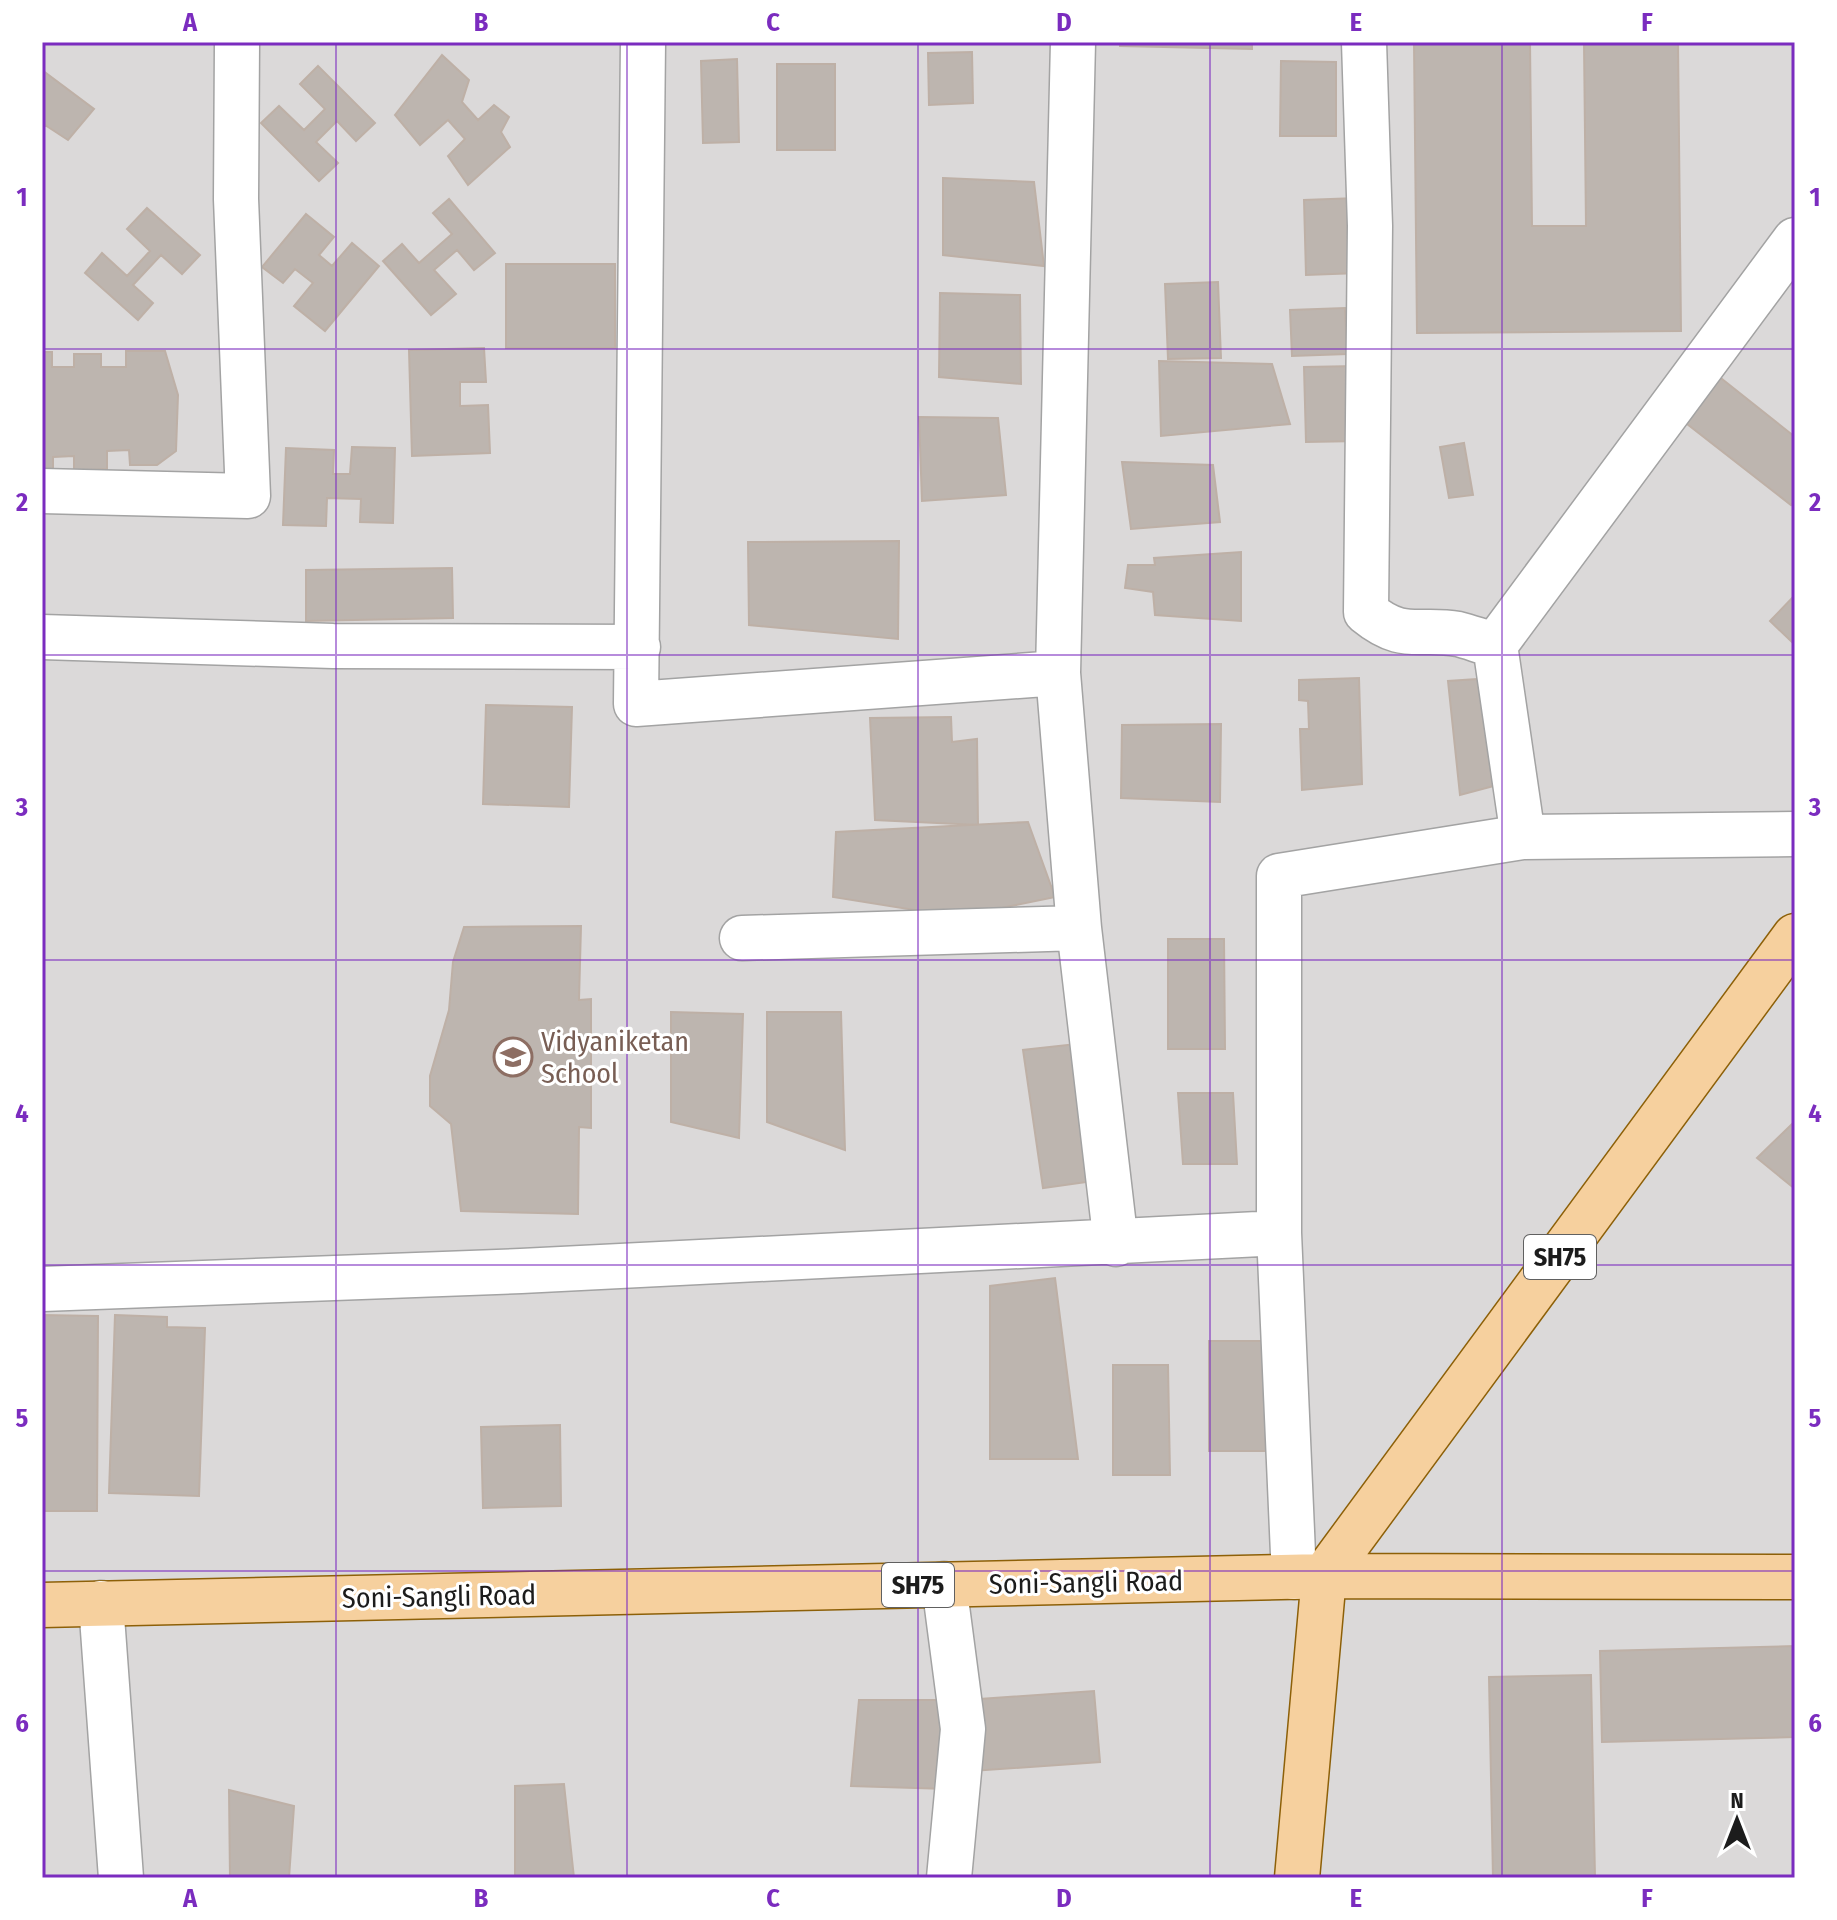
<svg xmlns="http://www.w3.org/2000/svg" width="1837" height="1920" font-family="'Fira Sans Condensed',sans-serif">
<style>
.residential{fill:#dbd9d9}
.building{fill:#bdb5af;stroke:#beb0a6;stroke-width:2}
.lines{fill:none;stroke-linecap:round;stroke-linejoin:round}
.minor-casing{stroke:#a3a3a3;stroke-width:47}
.major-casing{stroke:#8d6008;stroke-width:47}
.minor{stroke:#fff;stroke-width:44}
.major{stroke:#f6d09e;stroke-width:44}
.grid{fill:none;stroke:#7b2cbf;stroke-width:2;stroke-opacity:0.55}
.labels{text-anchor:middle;stroke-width:6;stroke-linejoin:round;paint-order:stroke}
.shield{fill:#fff;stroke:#606060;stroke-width:2}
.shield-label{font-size:26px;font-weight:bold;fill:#1c1c1c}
.education-label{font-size:28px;fill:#785e54;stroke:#fff;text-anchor:start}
.street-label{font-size:28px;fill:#1c1c1c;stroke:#fff}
.neatline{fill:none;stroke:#7b2cbf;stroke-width:3}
.grid-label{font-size:26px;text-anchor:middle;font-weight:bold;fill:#7b2cbf}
</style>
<rect width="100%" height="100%" fill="#edeae3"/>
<path class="residential" d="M42 42H1795V1878H42Z"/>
<path class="building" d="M1120 42H1252V49L1120 46Z
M1414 42H1530L1532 226H1586L1584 42H1678L1681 331 1417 333Z
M972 52 973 103 929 105 928 53Z
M442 55 469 80 462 102 478 120 494 105 509 117 501 132 510 147 468 185 448 156 465 139 448 120 420 145 395 115Z
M737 59 739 142 703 143 701 61Z
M1281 61 1336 62V136H1280Z
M777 64H835V150H777Z
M318 66 375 123 356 141 337 121 316 142 338 163 319 181 261 123 279 106 304 130 325 109 300 84Z
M42 70 94 109 68 140 45 125 42 129Z
M943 178 1034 182 1044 266 943 255Z
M1357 198 1359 273 1306 275 1304 200Z
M449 199 495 253 474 270 457 250 434 270 456 294 431 315 383 261 402 244 419 263 452 234 433 213Z
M147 208 200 255 182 274 161 255 133 285 153 303 138 320 85 273 102 253 127 276 150 251 127 229Z
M306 214 334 237 319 255 332 266 352 243 379 266 325 331 294 306 313 283 295 269 283 283 262 267Z
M506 264H615V348H506Z
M1218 282 1221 358 1168 359 1165 284Z
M940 293 1020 295 1021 384 939 377Z
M1345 308 1347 354 1292 356 1290 310Z
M484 348 486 382H460V406L488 405 490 453 412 456 409 350Z
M126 351H165L178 395 176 451 157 465H130L129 450 107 451V469L74 471V456L53 457V472H42V352H52V367H74V354H101V367H126Z
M1159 361 1272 364 1290 424 1161 436Z
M1357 366 1359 441 1306 442 1304 367Z
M1717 375 1795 437V500L1791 505 1682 420Z
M919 417 998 418 1006 495 922 501Z
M1464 443 1473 495 1449 498 1440 447Z
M352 447 395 448 393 523 360 522 361 499 327 498 326 526 283 525 286 448 334 450 333 474H350Z
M1122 462 1213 465 1220 522 1131 529Z
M899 541 898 639 749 625 748 542Z
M1241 552V621L1155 615 1153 592 1125 588 1128 565H1155L1154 558Z
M452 568 453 618 306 621V570Z
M1795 595V645L1770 621Z
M1359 678 1362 784 1302 790 1300 729H1309L1308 701 1299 700V680Z
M1492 678 1505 783 1460 795 1448 681Z
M486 705 572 707 569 807 483 804Z
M951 717 952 742 977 739 978 825 875 820 870 718Z
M1221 724 1220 802 1121 798 1122 725Z
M1028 822 1055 897 958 917 833 897 836 832Z
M581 926 579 1000 591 999V1128L579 1127 578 1214 461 1211 451 1124 430 1106V1076L449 1010 453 962 464 927Z
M1168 939H1224L1225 1049H1168Z
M671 1012 743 1014 739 1138 671 1122Z
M767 1012H841L845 1150 767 1122Z
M1076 1044 1094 1181 1043 1188 1023 1050Z
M1178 1093H1233L1237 1164H1183Z
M1792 1124 1795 1126V1189L1757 1158Z
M1055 1278 1078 1459H990V1286Z
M42 1315 98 1316 97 1511H42Z
M115 1315 167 1317V1327L205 1328 199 1496 109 1493Z
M1209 1341H1264L1266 1451H1209Z
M1113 1365H1168L1170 1475H1113Z
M560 1425 561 1506 483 1508 481 1427Z
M1795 1646V1737L1602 1742 1600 1651Z
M1591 1675 1595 1878H1493L1489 1677Z
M1094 1691 1100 1762 972 1771 966 1700Z
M859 1700H950L947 1789 851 1786Z
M564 1784 574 1878H515V1786Z
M229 1790 294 1806 289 1878H230Z"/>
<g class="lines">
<defs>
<path id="minor" d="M643 42 636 704 1058 673 1079 928 742 938
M1364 42 1370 226 1366 612C1404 643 1417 627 1458 634 1470 637 1483 642 1495 645
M1795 240 1495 645 1523 837 1795 834
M42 491 248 496 236 199 237 42
M42 637 333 646 638 647
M1058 673 1073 42
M1079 928 1116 1244
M1279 1233 1294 1577
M42 1289 521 1271 1279 1233V876L1523 837
M944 1584 963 1729 949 1878
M101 1603 121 1878"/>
<path id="major" d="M42 1605 1324 1576 1795 1577
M1297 1878 1324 1576 1795 936"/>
</defs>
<use href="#minor" class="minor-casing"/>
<use href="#major" class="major-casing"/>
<use href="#minor" class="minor"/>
<use href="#major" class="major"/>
</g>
<path class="grid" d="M336 42V1878M627 42V1878M918 42V1878M1210 42V1878M1502 42V1878M42 349H1795M42 655H1795M42 960H1795M42 1265H1795M42 1571H1795"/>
<defs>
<symbol id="school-ring" viewBox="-11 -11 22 22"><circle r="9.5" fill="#fff" stroke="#8d6e63" stroke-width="1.5"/><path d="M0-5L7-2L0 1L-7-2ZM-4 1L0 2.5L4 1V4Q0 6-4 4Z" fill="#8d6e63"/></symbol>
</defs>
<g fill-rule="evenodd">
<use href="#school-ring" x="491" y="1035" width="44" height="44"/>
</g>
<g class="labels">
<g class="shield">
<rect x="1524" y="1235" width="72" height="44" rx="6"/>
<rect x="882" y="1563" width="72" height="44" rx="6"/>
</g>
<g class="shield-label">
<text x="1560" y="1266">SH75</text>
<text x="918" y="1594">SH75</text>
</g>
<g class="education-label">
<text x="541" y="1051">Vidyaniketan<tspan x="541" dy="32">School</tspan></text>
</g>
<g class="street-label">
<text transform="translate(1086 1582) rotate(-1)" y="10">Soni-Sangli Road</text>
<text transform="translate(439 1596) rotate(-1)" y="10">Soni-Sangli Road</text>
</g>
</g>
<rect width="1837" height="1920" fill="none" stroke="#ffffff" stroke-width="88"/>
<g transform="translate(1737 1820)" stroke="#ffffff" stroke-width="6" paint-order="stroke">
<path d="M0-6L14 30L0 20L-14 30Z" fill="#1c1c1c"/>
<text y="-12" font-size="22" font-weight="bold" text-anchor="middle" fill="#1c1c1c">N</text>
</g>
<rect x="44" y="44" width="1749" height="1832" class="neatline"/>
<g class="grid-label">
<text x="190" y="31">A</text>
<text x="481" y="31">B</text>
<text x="773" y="31">C</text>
<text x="1064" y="31">D</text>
<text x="1356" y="31">E</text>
<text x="1647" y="31">F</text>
<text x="22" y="206">1</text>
<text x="1815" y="206">1</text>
<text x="22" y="511">2</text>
<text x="1815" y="511">2</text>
<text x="22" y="816">3</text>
<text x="1815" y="816">3</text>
<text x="22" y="1122">4</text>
<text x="1815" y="1122">4</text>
<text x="22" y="1427">5</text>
<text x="1815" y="1427">5</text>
<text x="22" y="1732">6</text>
<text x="1815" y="1732">6</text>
<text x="190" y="1907">A</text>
<text x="481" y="1907">B</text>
<text x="773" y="1907">C</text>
<text x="1064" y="1907">D</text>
<text x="1356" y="1907">E</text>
<text x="1647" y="1907">F</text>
</g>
</svg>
